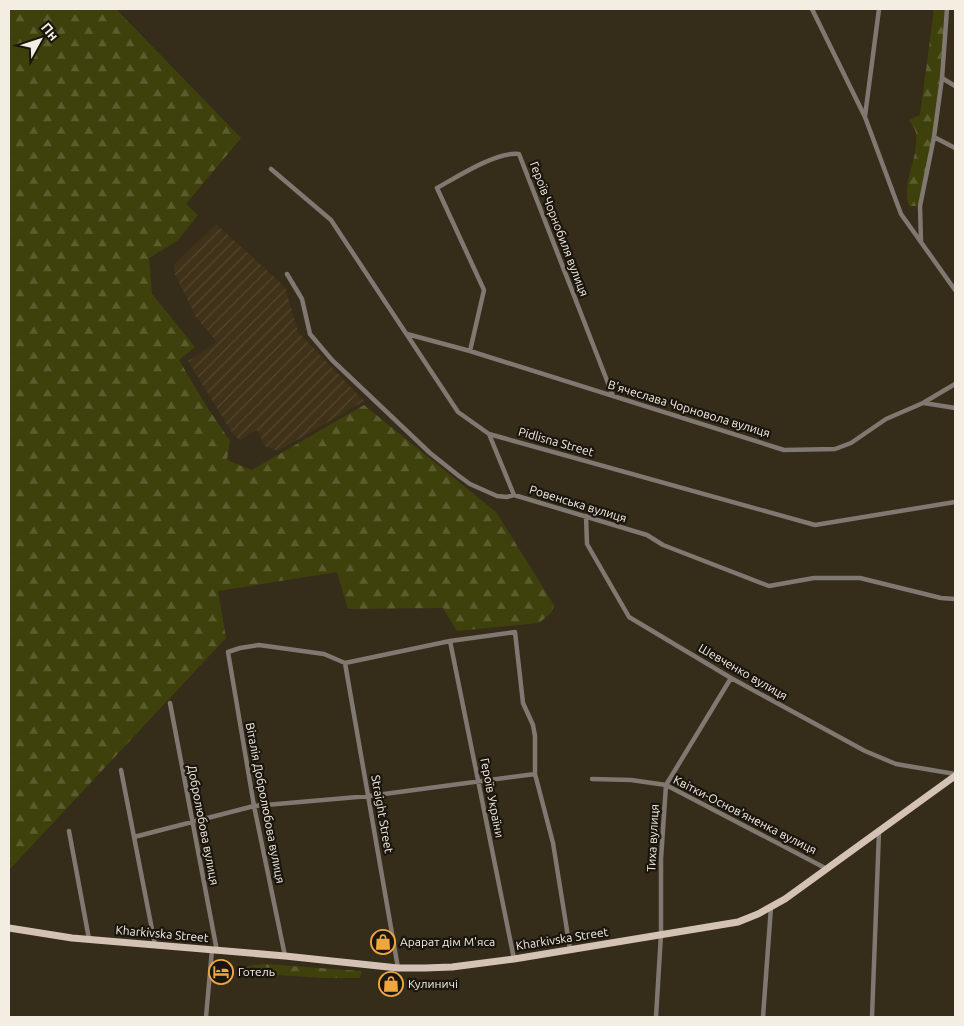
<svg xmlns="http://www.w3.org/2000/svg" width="964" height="1026" font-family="Ubuntu,sans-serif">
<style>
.industrial{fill:url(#industrial-furrows)}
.forest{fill:url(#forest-firs)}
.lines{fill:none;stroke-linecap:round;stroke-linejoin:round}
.minor{stroke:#807871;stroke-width:4.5}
.primary{stroke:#d4c3b4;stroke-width:7}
.labels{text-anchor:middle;stroke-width:4.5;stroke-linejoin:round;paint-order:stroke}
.street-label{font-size:12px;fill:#f3ede2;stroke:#1a150d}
.poi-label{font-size:12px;fill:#f3ede2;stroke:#1a150d;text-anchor:start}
</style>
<defs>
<pattern id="industrial-furrows" width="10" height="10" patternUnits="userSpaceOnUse" patternTransform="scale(1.25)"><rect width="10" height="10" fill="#403219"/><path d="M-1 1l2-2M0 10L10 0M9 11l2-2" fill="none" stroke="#53462f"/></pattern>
<pattern id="forest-firs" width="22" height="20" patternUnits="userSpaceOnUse" patternTransform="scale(1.25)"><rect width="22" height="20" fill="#3f410c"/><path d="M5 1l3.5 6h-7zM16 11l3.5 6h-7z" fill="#5b5d2f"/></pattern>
</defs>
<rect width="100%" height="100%" fill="#362c1a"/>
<path class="industrial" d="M216 224 285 287 298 332 364 401 278 451 265 446 257 430 240 440 233 434 188 361 217 342 196 317 174 272V265Z"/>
<path class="forest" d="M9 9H116L241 138 186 204 198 215 177 241 149 258 152 294 195 347 179 360 205 404 230 441 227 460 252 470 364 405 496 512 554 605 552 612 539 623 457 631 443 608 348 609 337 572 218 591 226 638 9 870Z
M934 9H946L935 126 919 202 916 206H909C901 182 919 159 916 134 916 130 911 124 909 120L920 115Z
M264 964 362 971 360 978H324L246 973 244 968 248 966Z"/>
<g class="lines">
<path class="minor" d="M812 9 865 117 901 214 955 290
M942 78 955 86
M865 116 879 9
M934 137 955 148
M271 169 331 220 458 412 489 434 815 525 955 502
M921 241 920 206 934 137 942 78 947 9
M287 274 302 299 310 334 332 360 430 453 459 476 470 484 497 496 507 497 514 495 647 535 663 545 769 586 814 578H860L941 598 955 599
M407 334 470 351 784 450 835 449 851 443 886 419 923 403 955 384
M470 351 484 290 437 188C457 177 497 151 519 154L613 396
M924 403 955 408
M489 434 514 495
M586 516 587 544 629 617 731 678 865 751 896 764 955 774
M450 641 514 959
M345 663 398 968
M170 703 217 951
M121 770 155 945
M592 779 631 780 666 785 827 869
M69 831 89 939
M134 837 254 806 369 796 535 774
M285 956 254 806 228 652 240 648 259 645 324 654 345 663 450 641 515 632 523 703 533 725 535 736V774L553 843 570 949
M206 1017 212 950
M656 1017 661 934V859L666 785 731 678
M763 1017 771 907
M872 1017 879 831"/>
<path class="primary" d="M9 928 72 938 285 956 398 968H425L452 967 514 959 738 922 758 914 785 899 955 776"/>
</g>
<defs>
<symbol id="shop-ring" viewBox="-11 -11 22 22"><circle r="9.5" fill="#1a150d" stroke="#f0a63f" stroke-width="1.5"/><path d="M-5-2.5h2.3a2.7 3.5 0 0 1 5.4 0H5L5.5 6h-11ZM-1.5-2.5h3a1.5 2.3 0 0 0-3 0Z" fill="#f0a63f"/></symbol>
<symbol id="hotel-ring" viewBox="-11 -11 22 22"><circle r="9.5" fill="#1a150d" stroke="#f0a63f" stroke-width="1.5"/><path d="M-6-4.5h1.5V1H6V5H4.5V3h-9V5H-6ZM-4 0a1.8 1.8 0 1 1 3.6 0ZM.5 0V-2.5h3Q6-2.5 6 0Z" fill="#f0a63f"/></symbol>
</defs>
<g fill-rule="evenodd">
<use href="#shop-ring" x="369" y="928" width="28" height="28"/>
<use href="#hotel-ring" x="207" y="958" width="28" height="28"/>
<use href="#shop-ring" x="377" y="970" width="28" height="28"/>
</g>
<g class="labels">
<g class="street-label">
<text transform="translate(559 229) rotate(69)" y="4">Героїв Чорнобиля вулиця</text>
<text transform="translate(689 409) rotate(17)" y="4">В'ячеслава Чорновола вулиця</text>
<text transform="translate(556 442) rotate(16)" y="4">Pidlisna Street</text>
<text transform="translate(578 504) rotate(17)" y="4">Ровенська вулиця</text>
<text transform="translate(743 672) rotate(30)" y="4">Шевченко вулиця</text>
<text transform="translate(492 798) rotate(79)" y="4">Героїв України</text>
<text transform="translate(265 803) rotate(79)" y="4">Віталія Добролюбова вулиця</text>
<text transform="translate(382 814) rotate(80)" y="4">Straight Street</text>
<text transform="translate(745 815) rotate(27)" y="4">Квітки-Основ'яненка вулиця</text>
<text transform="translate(203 825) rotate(79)" y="4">Добролюбова вулиця</text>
<text transform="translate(653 838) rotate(-87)" y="4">Тиха вулиця</text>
<text transform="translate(162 934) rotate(5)" y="4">Kharkivska Street</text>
<text transform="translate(562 939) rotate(-9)" y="4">Kharkivska Street</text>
</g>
<g class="poi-label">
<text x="400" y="946">Арарат дім М'яса</text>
<text x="238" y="976">Готель</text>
<text x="408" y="988">Кулиничі</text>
</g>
</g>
<rect width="964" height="1026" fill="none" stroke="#f3ede2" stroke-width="20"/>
<g transform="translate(40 40) rotate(50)" stroke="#1a150d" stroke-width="4" paint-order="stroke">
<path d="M0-4L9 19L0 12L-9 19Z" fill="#f3ede2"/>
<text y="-8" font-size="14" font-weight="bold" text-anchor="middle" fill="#f3ede2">Пн</text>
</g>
</svg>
